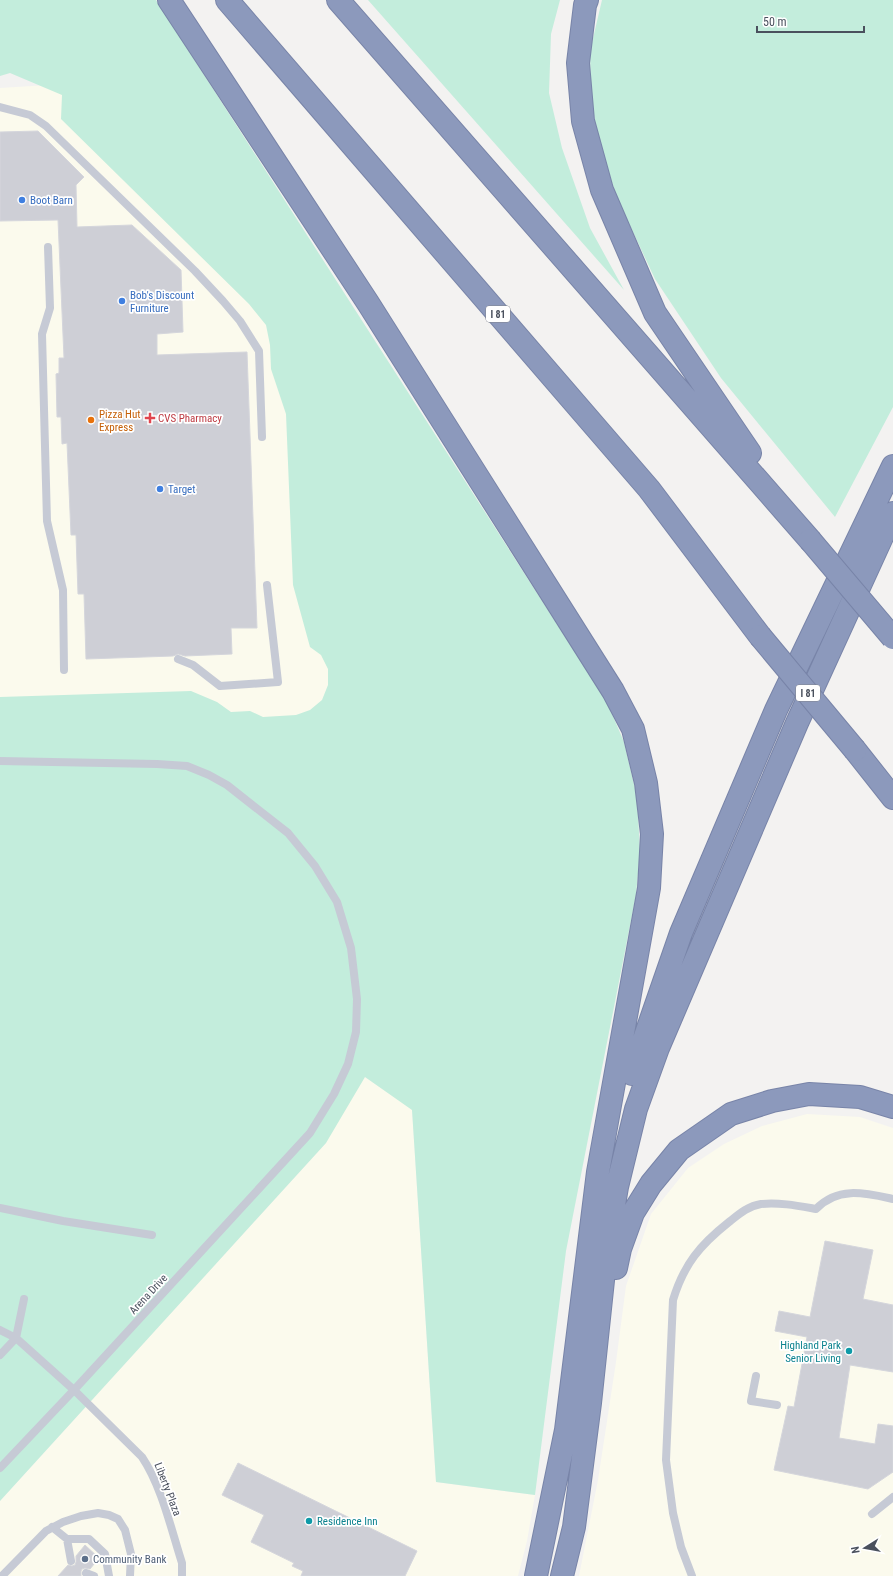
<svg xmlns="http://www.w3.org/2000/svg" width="893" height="1576" font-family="'Roboto Condensed',sans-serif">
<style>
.commercial{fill:#fbfaed}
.green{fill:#c3eddc}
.building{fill:#cecfd6;stroke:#d5d6dc}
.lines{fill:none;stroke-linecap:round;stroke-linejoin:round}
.motorway-casing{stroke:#7884a8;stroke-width:24}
.service{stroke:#c6cad5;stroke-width:8}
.motorway{stroke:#8c99bc;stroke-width:22}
.motorway-bridge-casing{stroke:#7884a8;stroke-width:24;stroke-linecap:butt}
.motorway-bridge{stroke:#8c99bc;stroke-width:22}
.shop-dot{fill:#3f7fe0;stroke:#fff;stroke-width:1.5}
.health-dot{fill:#e0444e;stroke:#fff;stroke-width:1.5}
.food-dot{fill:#e8710a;stroke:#fff;stroke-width:1.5}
.culture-dot{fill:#0f9aa8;stroke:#fff;stroke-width:1.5}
.service-dot{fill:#5c6f8a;stroke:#fff;stroke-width:1.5}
.labels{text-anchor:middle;stroke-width:3.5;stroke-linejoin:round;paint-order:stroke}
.shield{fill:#fff;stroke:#80848e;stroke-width:1}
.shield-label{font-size:10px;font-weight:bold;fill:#4a505d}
.shop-label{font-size:11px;fill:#366cbe;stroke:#fff;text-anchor:start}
.food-label{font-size:11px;fill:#c56008;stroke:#fff;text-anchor:start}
.health-label{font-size:11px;fill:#be3a42;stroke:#fff;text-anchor:start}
.street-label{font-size:11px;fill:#4a505d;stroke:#fff}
.culture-label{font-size:11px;fill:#0d838f;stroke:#fff;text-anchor:end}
.service-label{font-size:11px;fill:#4e5e75;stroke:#fff;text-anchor:start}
</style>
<rect width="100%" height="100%" fill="#f3f2f1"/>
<path class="commercial" d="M64 84 304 332 340 719 0 726V88Z
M356 1071 412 1109 436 1482 535 1495 527 1541 518 1576H0V1501L326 1143Z
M807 1114 860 1117 893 1128V1576H579L598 1480 616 1362 626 1286 651 1214 688 1168 724 1144 762 1126Z"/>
<path class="green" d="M0 0H156L607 702 624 742 637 797 640 851 636 895 566 1251 535 1495 436 1482 412 1110 365 1077 326 1143 0 1501V697L191 691 217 702 231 712 250 711 263 717 296 715 310 710 322 700 328 685V669L321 655 310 647 293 585 286 414 271 369 270 345 266 325 249 304 61 119 62 95 10 73 0 76Z
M368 0H560L551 34 549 93 562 148 590 228 624 290Z
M602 0H893V407L835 517 721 378 655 279 617 198 598 139 591 98 590 51Z"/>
<path class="building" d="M38 131 84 177 76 185 77 227 132 225 181 270 183 332 157 334V355L247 352 257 628H231L232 654 185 656 178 654 173 656 86 659 84 594H78L76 535H71L67 443 62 444 61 417H57L56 374 59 373V358H64L58 220 0 221V132Z
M825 1241 873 1250 863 1299 893 1305V1372L850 1365 839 1438 875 1444 878 1424 893 1426V1472L868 1489 774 1470 788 1406 794 1407 807 1337 775 1331 779 1311 810 1317Z
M238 1463 417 1551 405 1576H301L303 1571 292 1566 294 1563 251 1542 264 1515 222 1495Z
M85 1545 99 1558 90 1569 85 1568 82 1569 81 1571V1576H58L68 1565 72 1566 75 1565 76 1562V1556Z"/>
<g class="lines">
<defs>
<path id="motorway" d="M169 0 368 303 613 691 633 729 646 783 652 834 649 888 598 1172 566 1430 536 1576
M227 0 649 489 760 636
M338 0 810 540
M587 0 585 5 578 63 583 121 602 190 655 313 750 453
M855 750 893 798
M632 1074 681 933 776 710 893 466
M616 1268 620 1249 633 1213 651 1184 679 1150 731 1114 772 1101 809 1094 860 1097 893 1107
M562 1576 574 1527 590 1403 606 1252 617 1187 636 1109 658 1048 797 723 893 513"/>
</defs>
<use href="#motorway" class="motorway-casing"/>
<path class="service" d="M0 107 30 115 46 126 195 271 223 301 240 321 259 351 262 437
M48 247 50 308 42 334 47 521 63 590 64 670
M178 659 193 665 220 686 278 682 267 585
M0 761 157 764 187 766 209 775 227 785 288 833 315 866 337 902 351 948 357 999 356 1032 348 1064 334 1094 310 1133 74 1390 0 1468
M0 1208 63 1221 152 1235
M0 1330 16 1338 74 1390 142 1457C162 1487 171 1529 182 1563V1576
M0 1355 16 1338 24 1299
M756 1376 751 1401 777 1405
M872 1514 893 1497
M52 1527 67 1539 71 1561
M67 1539H89L105 1554 109 1576
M86 1573 94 1576
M2 1576 46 1531 63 1522 81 1516 98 1513 109 1515 118 1519 125 1530 131 1554 130 1576
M692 1576 681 1547 673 1513 666 1460 673 1300C684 1264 700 1245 729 1222 739 1214 748 1206 761 1204 779 1202 799 1206 816 1209 838 1186 865 1193 893 1199"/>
<use href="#motorway" class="motorway"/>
<defs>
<path id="motorway-bridge" d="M810 540 893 638
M760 636 855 750"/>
</defs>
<use href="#motorway-bridge" class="motorway-bridge-casing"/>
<use href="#motorway-bridge" class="motorway-bridge"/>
</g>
<g class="shop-dot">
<circle cx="22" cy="200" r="4"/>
<circle cx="122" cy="301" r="4"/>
<circle cx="160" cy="489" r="4"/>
</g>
<path class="health-dot" d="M148 412h4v4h4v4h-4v4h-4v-4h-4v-4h4z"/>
<circle class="food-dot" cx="91" cy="420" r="4"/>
<g class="culture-dot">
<circle cx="849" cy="1351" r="4"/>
<circle cx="309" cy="1521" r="4"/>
</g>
<circle class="service-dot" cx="85" cy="1559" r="4"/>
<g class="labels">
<g class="shield">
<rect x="486" y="306" width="24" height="16" rx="3"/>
<rect x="796" y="685" width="24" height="16" rx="3"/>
</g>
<g class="shield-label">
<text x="498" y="318">I 81</text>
<text x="808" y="697">I 81</text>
</g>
<g class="shop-label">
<text x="30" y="204">Boot Barn</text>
<text x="130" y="299">Bob's Discount<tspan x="130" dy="13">Furniture</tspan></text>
<text x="168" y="493">Target</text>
</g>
<g class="food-label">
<text x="99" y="418">Pizza Hut<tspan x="99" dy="13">Express</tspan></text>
</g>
<g class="health-label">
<text x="158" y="422">CVS Pharmacy</text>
</g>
<g class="street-label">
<text transform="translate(148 1294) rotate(-47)" y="4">Arena Drive</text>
<text transform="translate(168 1489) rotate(69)" y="4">Liberty Plaza</text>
</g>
<g class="culture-label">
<text x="841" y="1349">Highland Park<tspan x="841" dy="13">Senior Living</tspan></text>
<text x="317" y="1525" text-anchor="start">Residence Inn</text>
</g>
<g class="service-label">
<text x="93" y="1563">Community Bank</text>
</g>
</g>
<g transform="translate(865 1548) rotate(259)" stroke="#ffffff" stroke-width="3" paint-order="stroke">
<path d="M0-3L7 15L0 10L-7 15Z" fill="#4a505d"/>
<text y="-6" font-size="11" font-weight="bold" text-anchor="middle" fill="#4a505d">N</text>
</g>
<path d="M757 26v6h107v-6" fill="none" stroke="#4a505d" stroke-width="2"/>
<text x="763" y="26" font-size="12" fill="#4a505d" stroke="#ffffff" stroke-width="3" paint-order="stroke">50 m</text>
</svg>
